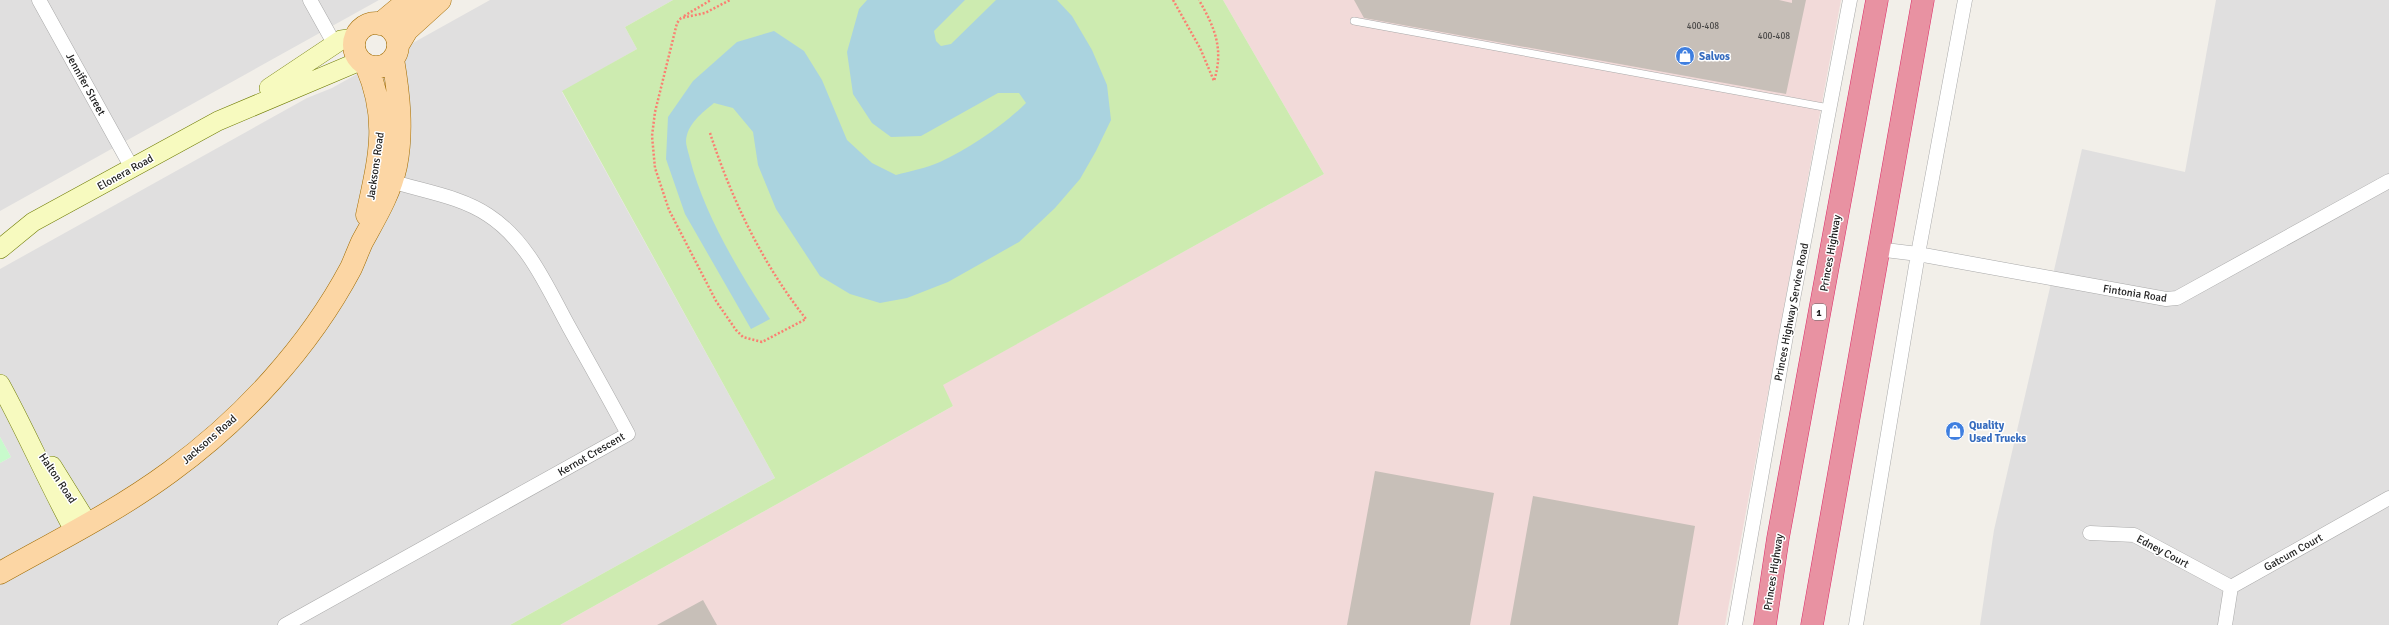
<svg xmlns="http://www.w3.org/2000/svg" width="2389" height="625" font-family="Signika,sans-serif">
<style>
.residential{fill:#e0dfdf}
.commercial{fill:#f2dad9}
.grass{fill:#cdebb0}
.park{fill:#c8facc}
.water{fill:#aad3df}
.building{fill:#c7bfb8}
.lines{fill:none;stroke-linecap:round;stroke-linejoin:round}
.lane-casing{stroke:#a9a9a9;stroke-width:8}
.street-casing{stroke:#a9a9a9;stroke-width:15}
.secondary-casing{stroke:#707d05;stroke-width:20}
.primary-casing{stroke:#a06b00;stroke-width:23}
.highway-casing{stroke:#dc2a67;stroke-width:23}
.path{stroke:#fa8072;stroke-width:2.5;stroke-dasharray:2 2;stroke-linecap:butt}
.lane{stroke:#fff;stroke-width:7}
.street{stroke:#fff;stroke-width:14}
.secondary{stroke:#f7fabf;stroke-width:19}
.primary{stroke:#fcd6a4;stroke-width:22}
.highway{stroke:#e892a2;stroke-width:22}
.labels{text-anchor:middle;stroke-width:3;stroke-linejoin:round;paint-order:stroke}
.number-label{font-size:9px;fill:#4b4948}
.shield{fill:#fff;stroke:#646464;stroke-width:1}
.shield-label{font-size:10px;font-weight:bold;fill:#222}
.shop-label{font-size:11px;font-weight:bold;fill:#366cbe;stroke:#fff;text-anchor:start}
.street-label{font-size:11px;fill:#222;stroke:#fff}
</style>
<rect width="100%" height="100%" fill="#f2efe9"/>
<path class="residential" d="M0 0H379L0 211Z
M490 0H673L625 27 637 49 562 92 775 478 510 625H0V463L11 457 0 437V269L307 98 332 88Z
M2216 0H2389V625H1980L1994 530 2082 149 2185 172Z"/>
<path class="commercial" d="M1223 0H1841L1725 625H560L953 406 942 385 1324 174Z"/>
<path class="grass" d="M673 0H1223L1324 174 943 385 953 406 560 625H510L775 478 562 91 637 49 625 27Z"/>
<path class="park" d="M0 437 11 457 0 463Z"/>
<path class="water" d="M867 0H965L934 31 936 41 941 46 951 44 996 0H1057L1072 16 1092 50 1107 85 1111 120 1096 151 1080 179 1055 208 1019 242 948 282 907 298 880 303 850 294 820 276 776 209 758 165 753 132 733 108 714 103C702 113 687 124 686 141 686 146 689 154 690 159 704 214 739 272 770 319L751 329 685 214 666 159 668 117 693 81 737 42 774 31 804 51 822 80 847 140 872 163 896 175C910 171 927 168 940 162 970 148 1003 126 1026 103L1019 93H998L921 136 891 137 872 123 853 94 847 52 859 9Z"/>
<path class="building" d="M1354 0H1779L1792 3V0H1806L1786 94 1364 18Z
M1375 471 1494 493 1470 625H1347Z
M1533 496 1695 526 1678 625H1510Z
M703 600 717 625H657Z"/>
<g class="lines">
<defs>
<path id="lane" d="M1354 21 1829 108"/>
<path id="street" d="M39 0 132 168
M310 0 335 45
M1877 249 1918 254 2166 299 2177 298 2389 181
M2090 533 2134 535 2231 587
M285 625 628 434C609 398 589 363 569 327 547 287 528 241 488 215 458 195 419 191 385 179
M1735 625 1786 336 1850 0
M1856 625 1918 254 1965 0
M2225 625 2231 587 2389 498"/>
<path id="secondary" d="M269 88 341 40 355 38
M0 249 33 222 218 121 360 61
M0 384C27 433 48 483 75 532
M52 466 88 524"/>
<path id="primary" d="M354 45a22 22 0 1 1 44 0a22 22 0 1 1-44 0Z
M380 24 398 9 416 0
M398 45 407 30 440 0
M366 65C390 120 379 159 367 215
M0 573C57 541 117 511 170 472 243 419 309 347 351 268 355 259 358 251 362 242 375 218 390 194 396 166 403 131 399 95 393 59"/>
<path id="highway" d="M1765 625 1778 538 1877 0
M1812 625 1923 0"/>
</defs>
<use href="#lane" class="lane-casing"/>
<use href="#street" class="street-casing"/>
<use href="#secondary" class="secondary-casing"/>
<use href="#primary" class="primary-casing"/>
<use href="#highway" class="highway-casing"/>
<path class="path" d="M1173 0 1200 48 1214 81C1224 49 1215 28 1199 0
M684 16 711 0
M710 133C732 200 762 263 806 319L762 342 743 337 736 330 716 301 669 210 655 168 652 136 655 112 677 23 681 18 705 13 730 0"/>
<use href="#lane" class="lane"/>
<use href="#street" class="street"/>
<use href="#secondary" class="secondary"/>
<use href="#primary" class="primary"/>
<use href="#highway" class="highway"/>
</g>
<defs>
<symbol id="shop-disc" viewBox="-11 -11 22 22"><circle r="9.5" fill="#3f7fe0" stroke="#fff"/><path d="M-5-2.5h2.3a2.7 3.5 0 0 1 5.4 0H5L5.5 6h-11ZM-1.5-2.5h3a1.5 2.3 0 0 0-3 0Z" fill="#fff"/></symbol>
</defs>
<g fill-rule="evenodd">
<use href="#shop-disc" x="1674" y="45" width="22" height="22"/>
<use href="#shop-disc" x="1944" y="420" width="22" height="22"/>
</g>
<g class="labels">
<g class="number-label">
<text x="1703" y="29">400-408</text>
<text x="1774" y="39">400-408</text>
</g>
<rect class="shield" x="1812" y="304" width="14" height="16" rx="3"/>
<g class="shield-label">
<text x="1819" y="316">1</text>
</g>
<g class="shop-label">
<text x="1699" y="60">Salvos</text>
<text x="1969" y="429">Quality<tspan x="1969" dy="13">Used Trucks</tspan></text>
</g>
<g class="street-label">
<text transform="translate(86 84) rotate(61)" y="4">Jennifer Street</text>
<text transform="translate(375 166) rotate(-82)" y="4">Jacksons Road</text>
<text transform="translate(125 172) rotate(-29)" y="4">Elonera Road</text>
<text transform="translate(1830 253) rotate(-80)" y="4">Princes Highway</text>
<text transform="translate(2135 293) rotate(9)" y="4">Fintonia Road</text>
<text transform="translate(1791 312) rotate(-79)" y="4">Princes Highway Service Road</text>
<text transform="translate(209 439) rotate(-41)" y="4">Jacksons Road</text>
<text transform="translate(591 454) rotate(-30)" y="4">Kernot Crescent</text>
<text transform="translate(58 478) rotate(56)" y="4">Halton Road</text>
<text transform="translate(2163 551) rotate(28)" y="4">Edney Court</text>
<text transform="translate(2293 552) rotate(-29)" y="4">Gatcum Court</text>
<text transform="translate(1773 572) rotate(-81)" y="4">Princes Highway</text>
</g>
</g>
</svg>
